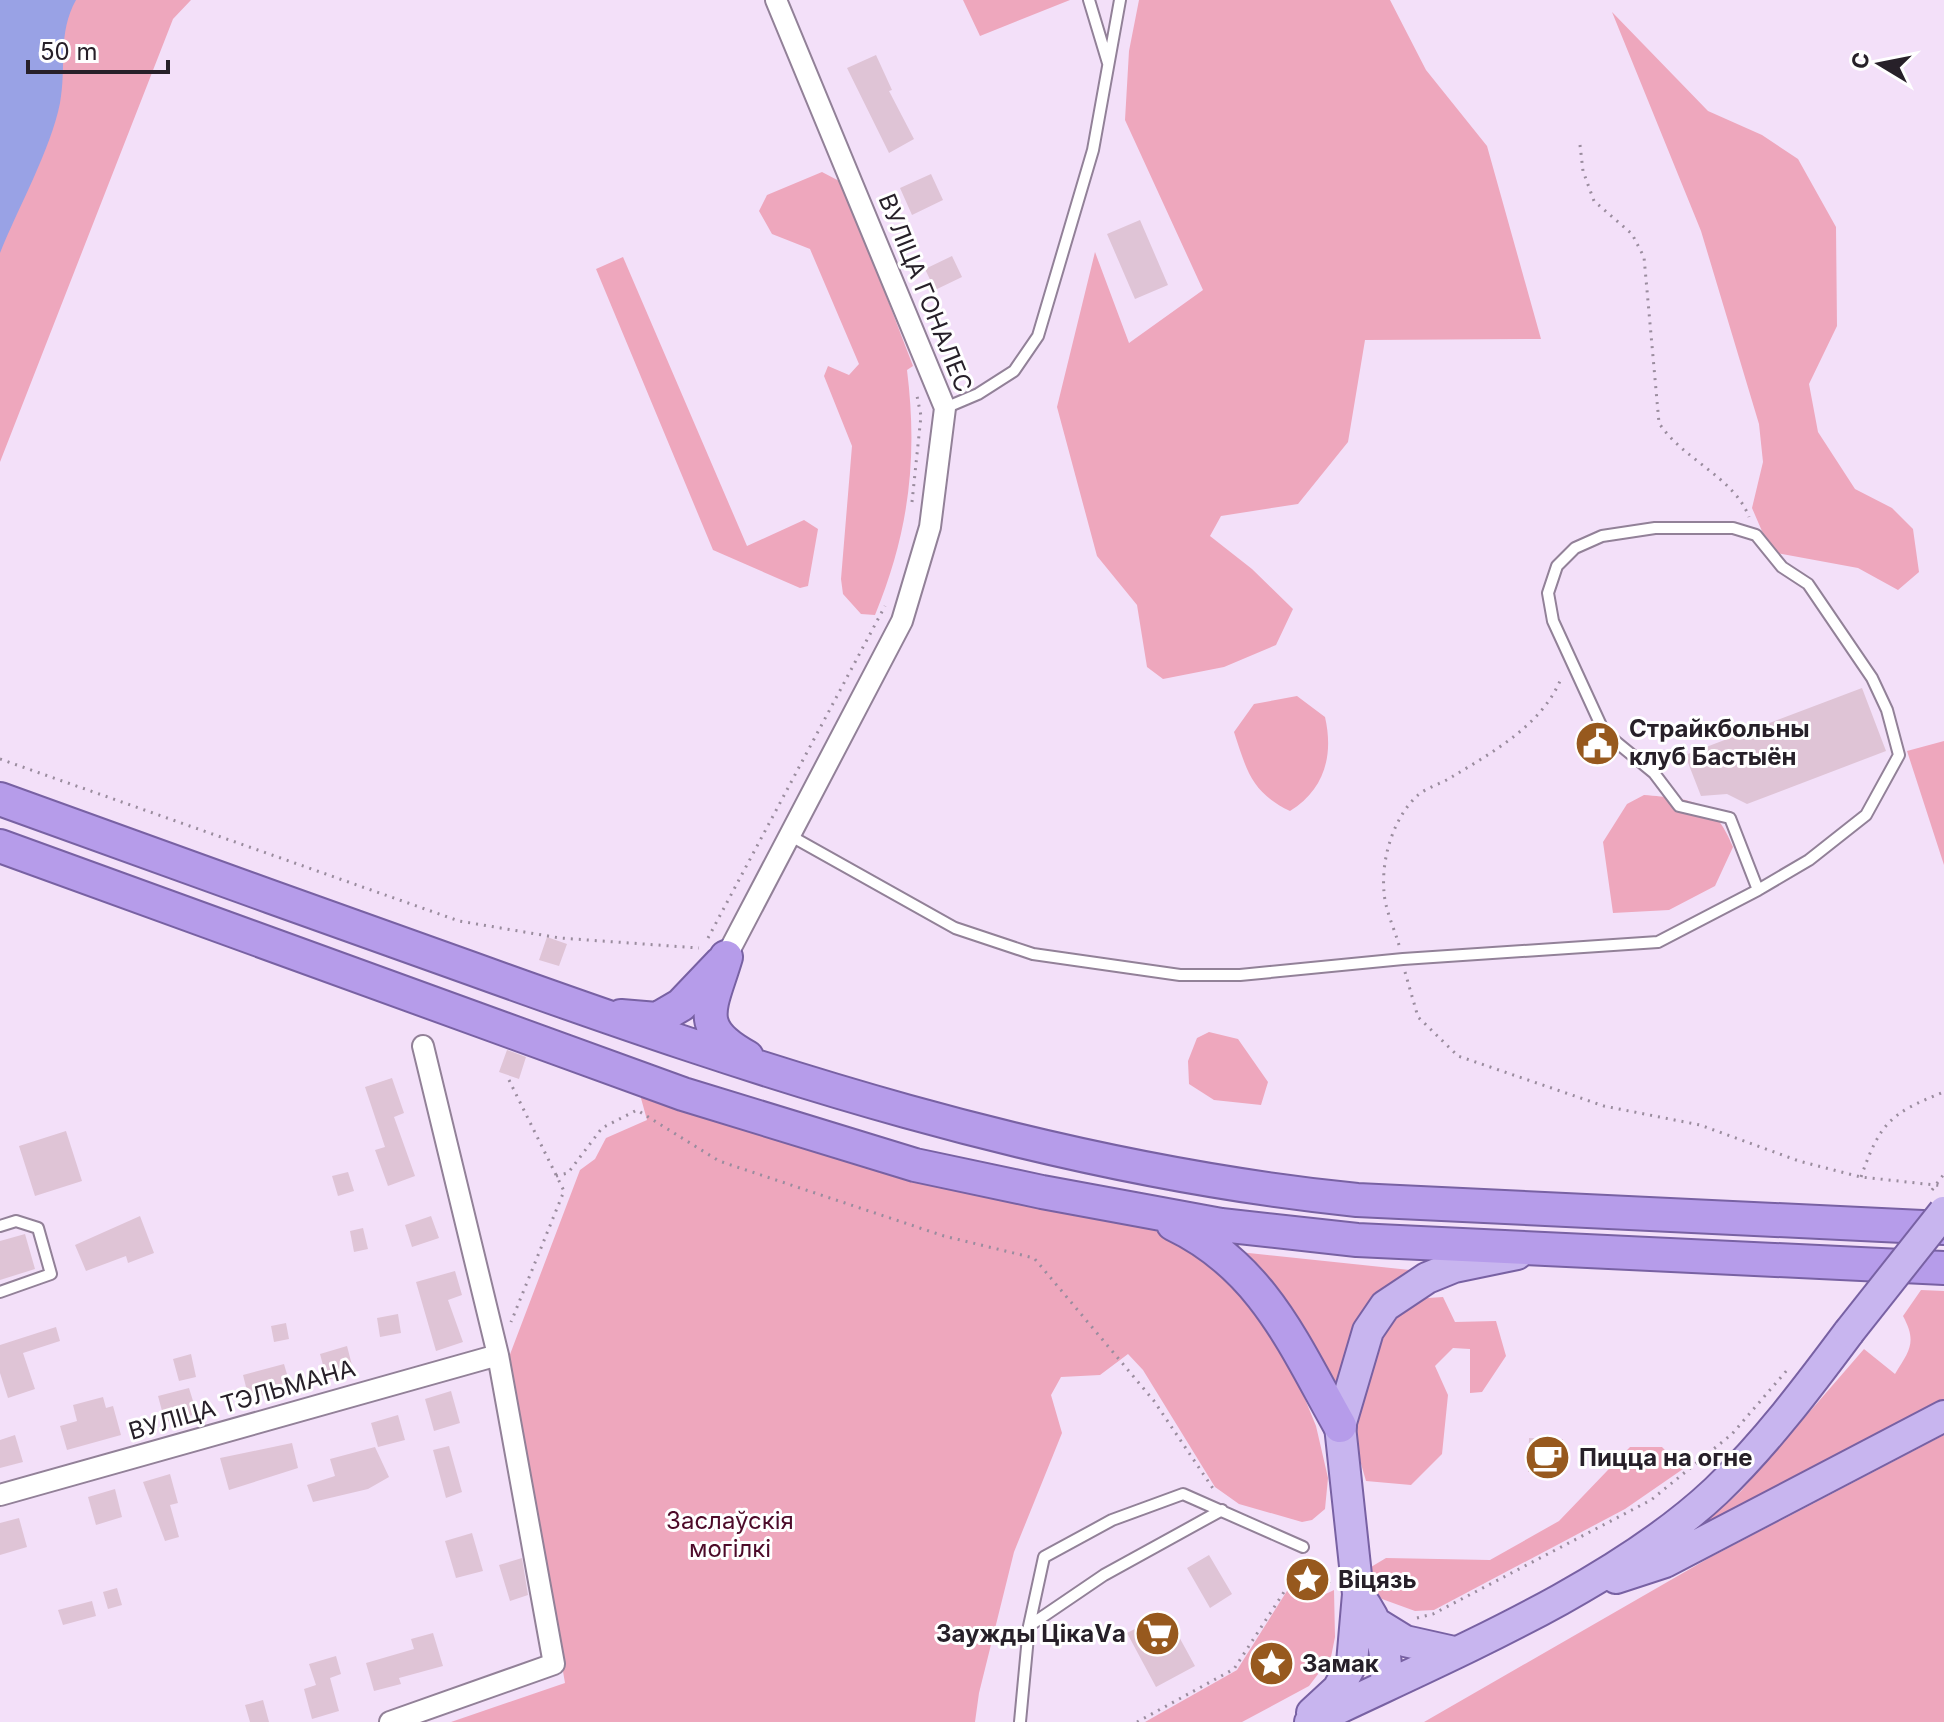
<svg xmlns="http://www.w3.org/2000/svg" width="1944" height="1722" font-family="Inter,sans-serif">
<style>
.green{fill:#eea7bd}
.water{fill:#99a2e5}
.building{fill:#dfc4d6}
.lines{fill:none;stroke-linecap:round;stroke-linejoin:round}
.service-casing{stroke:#928198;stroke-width:14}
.minor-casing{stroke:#928198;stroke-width:24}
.primary-casing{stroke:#7861a3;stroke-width:34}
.trunk-casing{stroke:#7861a3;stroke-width:36}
.path{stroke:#9a8c9e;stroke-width:3;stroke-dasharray:2 6;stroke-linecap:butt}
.service{stroke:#fff;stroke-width:10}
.minor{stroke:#fff;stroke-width:20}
.primary{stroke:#c8b5ef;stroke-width:30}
.trunk{stroke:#b69cea;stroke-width:32}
.primary-bridge-casing{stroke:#7861a3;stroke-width:34;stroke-linecap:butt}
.path-bridge{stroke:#9a8c9e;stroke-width:3;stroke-dasharray:2 6;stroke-linecap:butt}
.primary-bridge{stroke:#c8b5ef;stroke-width:30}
.labels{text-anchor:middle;stroke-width:6;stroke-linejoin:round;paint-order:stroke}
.street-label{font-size:24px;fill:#272029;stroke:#fff}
.poi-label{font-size:24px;font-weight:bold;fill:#272029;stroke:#fff;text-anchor:start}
.park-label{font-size:24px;fill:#4d0a29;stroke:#fff}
</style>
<rect width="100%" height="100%" fill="#f3e0f9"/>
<path class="green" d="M0 0H191L173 19 0 462Z
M963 0H1070L980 36Z
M1139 0H1390L1426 70 1487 146 1541 339 1365 340 1348 442 1298 504 1221 516 1210 536 1252 569 1293 609 1276 645 1224 667 1163 679 1147 667 1137 605 1097 556 1057 407 1095 252 1129 343 1203 290 1125 120 1129 51Z
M1612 12 1708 111 1762 135 1798 159 1836 227 1837 326 1809 384 1818 432 1855 489 1892 508 1913 529 1919 572 1898 590 1858 568 1771 552 1752 508 1763 462 1759 424 1701 231Z
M822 172 843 183 913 366 907 370C918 458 909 532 875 615L861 614 843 594 841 579 852 446 824 376 828 366 849 375 859 364 810 249 772 234 759 211 767 195Z
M623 257 747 546 804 520 818 529 808 586 800 588 713 550 596 269Z
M1297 696 1325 717C1334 756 1324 790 1290 811 1251 792 1247 771 1234 732L1254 704Z
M1944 741V865L1907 751Z
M1644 795C1690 799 1714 799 1733 847L1715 886 1669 910 1613 913 1603 842 1627 804Z
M1209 1032 1238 1039 1268 1082 1261 1105 1214 1100 1189 1084 1188 1061 1197 1038Z
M639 1091 882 1171 1169 1231 1195 1243 1281 1340 1316 1426 1328 1478 1325 1509 1312 1520 1302 1522 1239 1504 1215 1487 1143 1370 1128 1354 1100 1375 1061 1377 1051 1395 1062 1433 1014 1552 979 1693 975 1722H451L565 1683 509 1357 580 1170 595 1159 606 1138 647 1120Z
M1230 1251 1410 1270 1411 1275 1338 1399C1313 1333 1282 1298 1230 1251Z
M1921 1290 1944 1291V1404L1689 1537 1741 1491 1864 1349 1895 1374C1910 1350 1917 1342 1903 1316Z
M1443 1297 1455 1322 1496 1321 1506 1356 1482 1392 1470 1393V1349L1453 1348 1435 1366 1448 1395 1442 1454 1411 1485 1366 1481 1355 1443 1359 1397 1378 1337 1413 1299Z
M1944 1435V1722H1424L1709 1558Z
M1630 1447H1662L1683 1469 1625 1509 1434 1610 1415 1611 1382 1599 1372 1587 1368 1575 1371 1567 1386 1558 1490 1560 1559 1521Z
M1292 1583 1300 1599 1309 1602 1334 1590 1335 1637 1331 1657 1309 1686 1242 1722H1145L1237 1670Z"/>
<path class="water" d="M0 0H76C57 34 67 66 60 103 51 149 18 208 0 253Z"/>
<path class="building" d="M876 55 892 90 889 91 914 139 889 153 847 68Z
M931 174 943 200 912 215 900 188Z
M1140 220 1168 285 1135 299 1107 234Z
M952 256 962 277 935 290 925 269Z
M1862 688 1886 751 1747 804 1727 794 1701 796 1685 755Z
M547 937 567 944 559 966 539 960Z
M507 1050 526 1057 519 1079 499 1072Z
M392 1078 404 1113 394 1117 415 1176 388 1186 375 1150 385 1147 365 1087Z
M66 1131 82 1181 35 1196 19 1146Z
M348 1172 354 1191 338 1196 332 1176Z
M140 1216 154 1253 128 1263 126 1256 86 1271 75 1245Z
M431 1216 439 1238 412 1247 405 1225Z
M363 1228 368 1249 354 1252 350 1231Z
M25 1234 35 1269 0 1280V1241Z
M455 1271 462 1295 448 1300 463 1342 436 1351 416 1282Z
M398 1314 401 1333 380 1337 377 1318Z
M286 1323 289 1339 274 1342 271 1326Z
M56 1327 60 1341 23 1353 35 1389 8 1398 0 1373V1345Z
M347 1346 354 1373 327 1380 320 1354Z
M191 1354 196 1377 179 1381 173 1359Z
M284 1364 291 1388 249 1399 243 1375Z
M189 1388 197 1414 165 1422 158 1396Z
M451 1391 460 1423 434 1431 425 1399Z
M103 1397 106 1408 113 1406 121 1435 67 1450 60 1426 77 1421 73 1405Z
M398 1415 405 1440 378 1447 371 1423Z
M15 1435 23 1462 0 1468V1440Z
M1529 1438 1563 1439 1562 1472H1528Z
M292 1443 298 1468 229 1490 220 1458Z
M449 1446 462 1492 446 1498 433 1450Z
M375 1447 389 1477 368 1489 313 1502 307 1485 335 1476 330 1459Z
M170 1474 178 1503 170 1505 179 1537 165 1541 143 1482Z
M115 1489 122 1517 96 1525 88 1497Z
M19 1518 27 1547 0 1555V1523Z
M472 1533 483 1571 456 1578 445 1541Z
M1209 1555 1232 1594 1210 1608 1187 1568Z
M522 1558 528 1595 510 1601 499 1565Z
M117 1588 122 1605 108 1609 103 1592Z
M92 1601 96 1616 63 1625 58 1610Z
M1166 1613 1195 1666 1156 1687 1127 1633Z
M433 1633 443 1666 399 1678 401 1684 374 1691 366 1663 414 1649 411 1639Z
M336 1656 341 1674 330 1678 339 1711 312 1719 304 1689 316 1685 309 1664Z
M263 1700 269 1722H250L245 1705Z"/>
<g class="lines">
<defs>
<path id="service" d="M1089 0 1108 63
M945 408 978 394 1014 371 1038 336 1093 150 1120 0
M789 835 955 928 1033 954 1180 975H1240L1403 959 1658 942 1758 890 1730 818 1679 806 1654 773 1604 732 1553 621 1548 593 1557 566 1575 548 1602 536 1655 528H1733L1756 535 1782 567 1808 584 1872 678 1887 710 1899 755 1866 815 1809 860 1758 890
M0 1226 16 1221 38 1228 51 1274 0 1292
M1029 1626 1104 1575 1222 1510
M1020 1722 1029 1626 1044 1557 1112 1520 1183 1494 1303 1547"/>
<path id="minor" d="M726 957 902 621 930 527 945 408 776 0
M0 1495 498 1355
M390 1722 554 1664 498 1355 423 1046"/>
<path id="primary" d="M1616 1578 1665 1562 1944 1416
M1358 1594C1380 1624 1388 1648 1386 1685
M1379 1625 1405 1641 1454 1652
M1312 1713 1338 1689 1352 1663 1358 1594 1340 1426 1368 1331 1385 1306 1427 1278 1454 1267 1517 1254
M1310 1722C1440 1659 1612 1589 1716 1491 1766 1443 1808 1387 1849 1332"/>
<path id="trunk" d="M0 799C157 856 313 912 470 968 758 1072 1051 1169 1357 1200L1944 1228
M0 846 683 1094 915 1165 1042 1192 1221 1225 1357 1240 1944 1268
M726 957C711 1008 693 1027 747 1057
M621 1016 657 1019 681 1005 721 963
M1173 1224C1263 1267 1294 1345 1340 1426"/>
</defs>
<use href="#service" class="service-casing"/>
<use href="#minor" class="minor-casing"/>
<use href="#primary" class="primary-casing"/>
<use href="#trunk" class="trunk-casing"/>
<path class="path" d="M1580 145 1583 171 1594 201 1632 234 1644 257 1659 423C1682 459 1734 477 1749 517
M912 502 921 416 916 391
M0 759 459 921 560 938 699 948
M708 938 885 606
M1399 945C1394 928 1385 909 1384 892 1381 859 1393 818 1418 795 1426 788 1440 784 1450 778 1493 752 1544 724 1562 676
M1405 972 1418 1017 1458 1056 1604 1106 1700 1125 1799 1161 1861 1177 1944 1186
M509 1080 564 1191 511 1322
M556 1176 568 1173 602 1128 637 1110 719 1161 944 1236 1034 1258 1154 1401 1214 1490
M1861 1177C1880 1123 1890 1113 1944 1092
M1306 1559 1295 1575 1302 1594 1320 1595 1330 1581 1334 1583
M1417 1618 1433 1614 1651 1500 1732 1434 1788 1369
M1137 1722 1234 1669 1295 1575"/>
<use href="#service" class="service"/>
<use href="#minor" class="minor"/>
<use href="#primary" class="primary"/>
<use href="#trunk" class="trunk"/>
<defs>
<path id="primary-bridge" d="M1849 1332 1944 1212"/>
</defs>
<use href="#primary-bridge" class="primary-bridge-casing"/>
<path class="path-bridge" d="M1932 1190 1944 1174"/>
<use href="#primary-bridge" class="primary-bridge"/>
</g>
<defs>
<symbol id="civic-disc" viewBox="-11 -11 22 22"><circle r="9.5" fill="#97591e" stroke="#fff"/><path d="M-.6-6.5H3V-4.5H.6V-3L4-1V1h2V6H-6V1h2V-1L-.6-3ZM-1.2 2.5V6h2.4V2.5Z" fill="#fff"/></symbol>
<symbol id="cafe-disc" viewBox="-11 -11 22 22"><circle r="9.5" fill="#97591e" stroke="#fff"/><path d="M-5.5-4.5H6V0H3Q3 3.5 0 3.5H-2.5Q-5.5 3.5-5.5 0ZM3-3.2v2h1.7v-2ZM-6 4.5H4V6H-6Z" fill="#fff"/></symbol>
<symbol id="sight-disc" viewBox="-11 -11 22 22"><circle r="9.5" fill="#97591e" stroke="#fff"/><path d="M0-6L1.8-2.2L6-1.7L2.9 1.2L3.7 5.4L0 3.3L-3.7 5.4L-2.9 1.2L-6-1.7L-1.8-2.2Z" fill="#fff"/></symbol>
<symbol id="supermarket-disc" viewBox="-11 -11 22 22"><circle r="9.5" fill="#97591e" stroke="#fff"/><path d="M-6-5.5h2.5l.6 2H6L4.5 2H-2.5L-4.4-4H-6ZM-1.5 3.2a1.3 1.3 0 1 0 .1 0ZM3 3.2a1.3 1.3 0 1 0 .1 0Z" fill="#fff"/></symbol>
</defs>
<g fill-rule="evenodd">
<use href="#civic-disc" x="1572" y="718" width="51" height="51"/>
<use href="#cafe-disc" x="1522" y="1432" width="51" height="51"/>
<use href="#sight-disc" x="1282" y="1554" width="51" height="51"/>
<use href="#supermarket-disc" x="1132" y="1608" width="51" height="51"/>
<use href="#sight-disc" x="1246" y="1638" width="51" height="51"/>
</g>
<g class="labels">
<g class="street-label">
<text transform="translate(925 293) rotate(68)" y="8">ВУЛІЦА ГОНАЛЕС</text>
<text transform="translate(242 1400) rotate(-16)" y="8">ВУЛІЦА ТЭЛЬМАНА</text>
</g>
<g class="poi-label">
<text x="1629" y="737">Страйкбольны<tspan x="1629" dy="28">клуб Бастыён</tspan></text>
<text x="1579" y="1466">Пицца на огне</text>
<text x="1338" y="1588">Віцязь</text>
<text x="1126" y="1642" text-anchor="end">Заужды ЦікаVа</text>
<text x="1302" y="1672">Замак</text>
</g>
<g class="park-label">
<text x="730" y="1529">Заслаўскія<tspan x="730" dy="28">могілкі</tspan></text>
</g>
</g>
<g transform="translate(1880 64) rotate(280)" stroke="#ffffff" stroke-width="6" paint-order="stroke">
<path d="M0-6L14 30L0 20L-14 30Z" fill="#272029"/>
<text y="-12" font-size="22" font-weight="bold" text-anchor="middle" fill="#272029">С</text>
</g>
<path d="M28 60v12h140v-12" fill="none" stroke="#272029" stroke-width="4"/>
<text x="40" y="60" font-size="24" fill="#272029" stroke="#ffffff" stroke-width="6" paint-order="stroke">50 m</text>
</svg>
